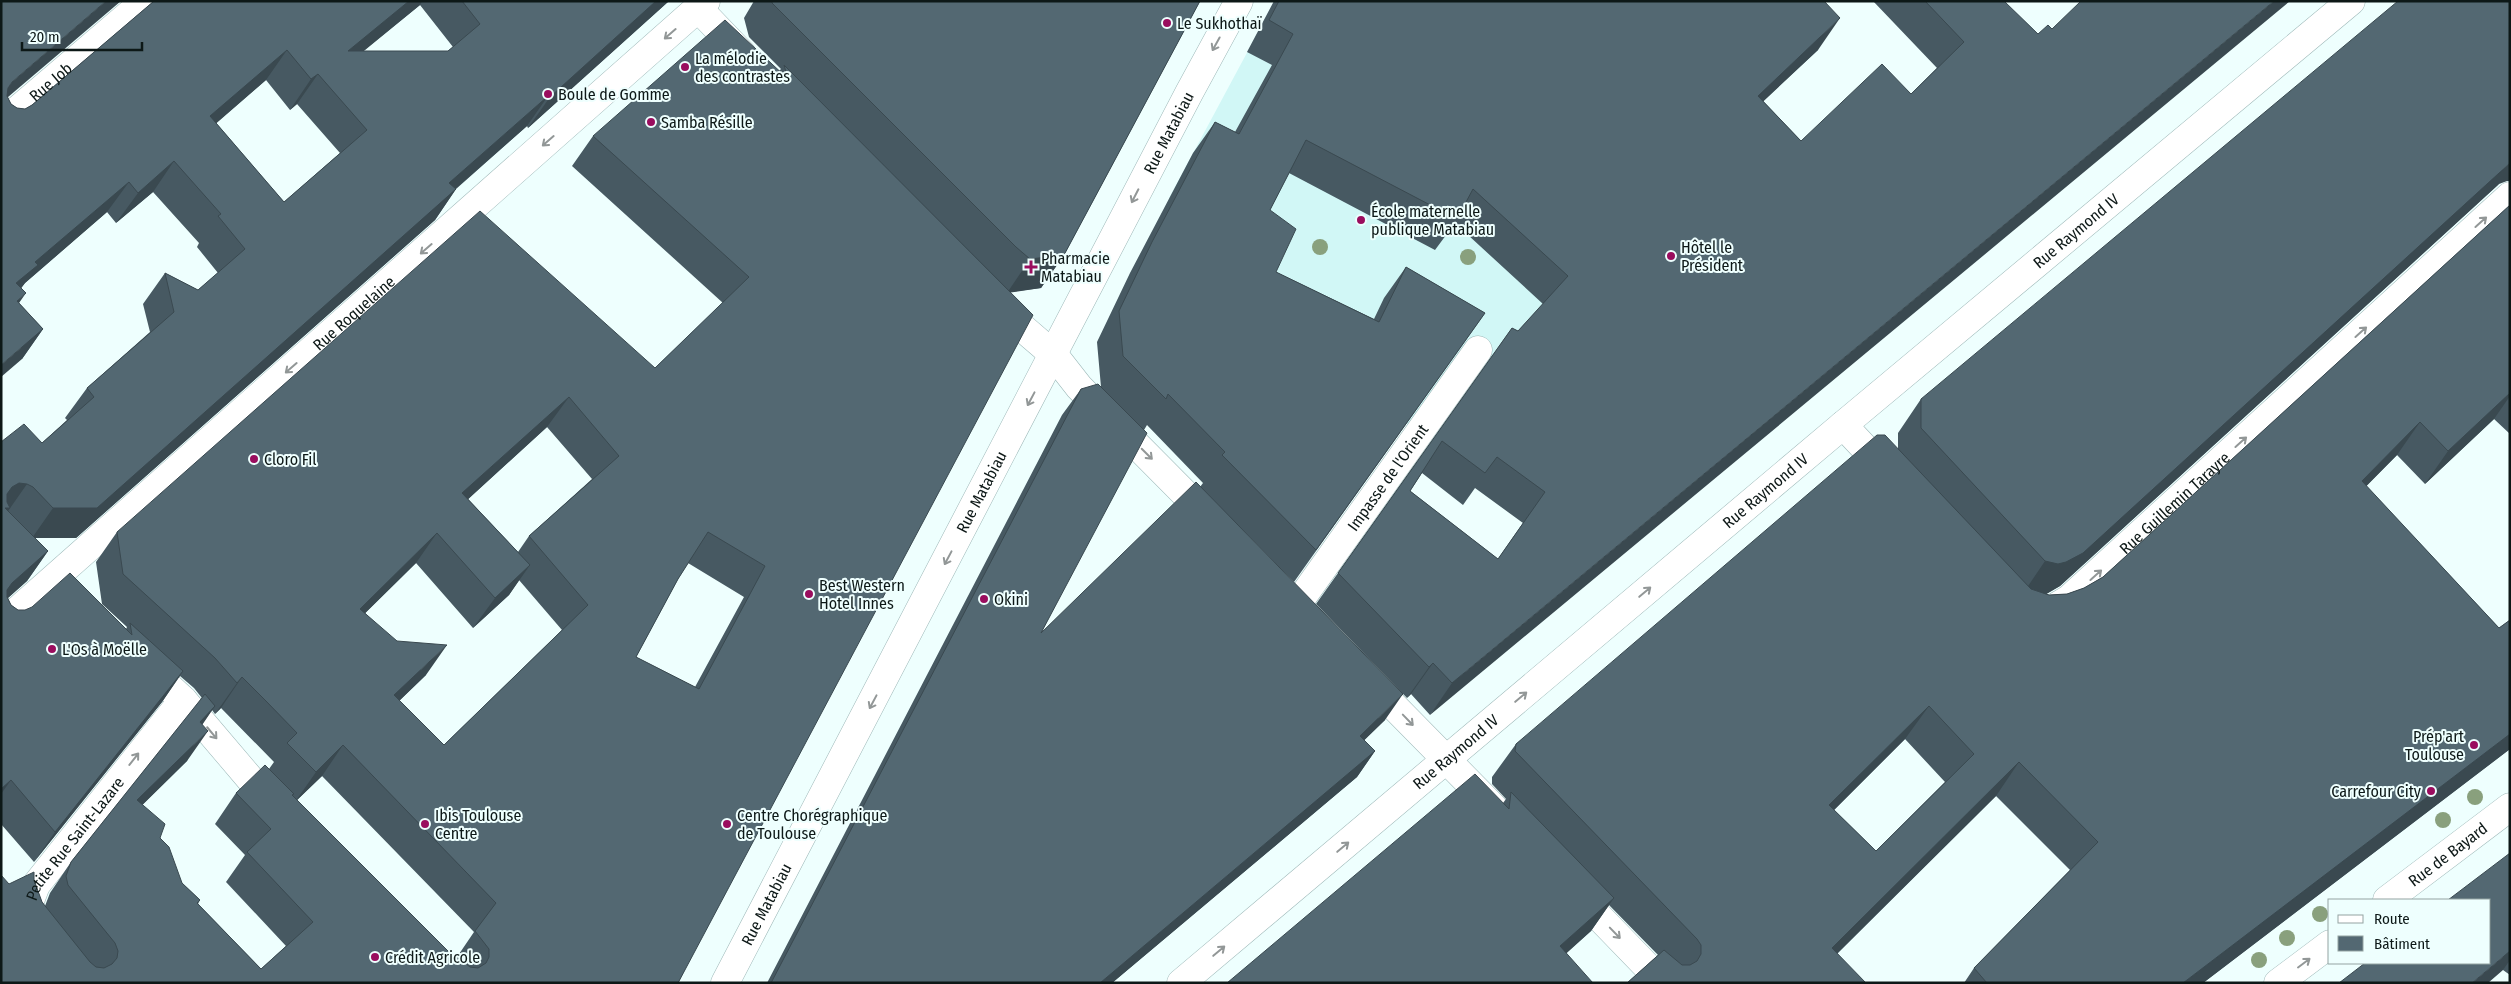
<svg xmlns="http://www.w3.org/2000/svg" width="2511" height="984" font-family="'Fira Sans Condensed',sans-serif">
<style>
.built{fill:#d1f7f6}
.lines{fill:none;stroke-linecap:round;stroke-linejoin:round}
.minor-casing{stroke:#9db8b8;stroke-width:29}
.major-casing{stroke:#9db8b8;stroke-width:29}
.minor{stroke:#fff;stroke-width:28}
.major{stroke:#fff;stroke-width:28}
.tree{fill:#89a07d}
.wall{fill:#475962;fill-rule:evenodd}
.shaded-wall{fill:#3a4950}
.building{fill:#536872;stroke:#3a4950;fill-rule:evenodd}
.oneway{stroke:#929797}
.poi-dot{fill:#9a0d5e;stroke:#eefffe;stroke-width:2}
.labels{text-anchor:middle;stroke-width:4;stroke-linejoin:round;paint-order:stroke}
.poi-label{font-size:16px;fill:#0d1817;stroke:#eefffe;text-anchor:start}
.street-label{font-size:16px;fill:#0d1817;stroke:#eefffe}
</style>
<rect width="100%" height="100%" fill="#eefffe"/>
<path class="built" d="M1271 8 1574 277 1496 363 1468 344 1465 345 1410 425 1395 417 1248 241 1169 198Z"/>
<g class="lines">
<defs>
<g id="minor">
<path d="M698 8 742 54"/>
<path id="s1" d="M1 124 145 1"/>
<path d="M997 306 1054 355 1079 387 1210 519"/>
<path d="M1843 425 1890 475"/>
<path id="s2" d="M1296 606 1478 350"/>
<path id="s3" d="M2049 611 2069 599 2510 196"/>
<path id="s4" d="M1 625 706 1"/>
<path d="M144 664 183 700 251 780 277 805"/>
<path d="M1368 680 1494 808"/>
<path d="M1574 891 1663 983"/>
<path id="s5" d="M2387 900 2510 807"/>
<path id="s6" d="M32 921 28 906 36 885 183 700"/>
<path id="s7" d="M1181 983 1843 425 2351 1"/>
<path d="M2278 983 2330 944"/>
</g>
<g id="major">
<path id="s8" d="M725 983 1189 93 1239 1"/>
</g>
</defs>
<use href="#minor" class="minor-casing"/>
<use href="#major" class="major-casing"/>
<use href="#minor" class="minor"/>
<use href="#major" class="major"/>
</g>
<g class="tree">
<circle cx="1320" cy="247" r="8"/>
<circle cx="1468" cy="257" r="8"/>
<circle cx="2475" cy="797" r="8"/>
<circle cx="2443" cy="820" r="8"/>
<circle cx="2320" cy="914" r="8"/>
<circle cx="2287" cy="938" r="8"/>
<circle cx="2259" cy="960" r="8"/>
</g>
<path class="wall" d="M154 1H669L528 128 527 126 456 189 435 220 76 538H35L48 551 27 581 8 598 11 605 18 610 126 629 127 627 102 604 96 562 117 532 655 368 723 303 572 166 593 136 779 71 781 69 749 37 744 18 754 1H1200L1064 255 1041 288 1010 292 678 983H1L9 884 34 880 42 902 45 906 50 893 71 862 202 698 194 688 180 676 162 702 34 862 1 824V442L42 443 67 420 65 418 87 388 150 332 143 304 165 273 198 290 218 273 197 247 199 243 153 192 116 223 107 212 25 283 21 288 19 303 43 329 22 359 8 98 11 104 17 108 25 109 32 105ZM420 5 453 47 448 51H363ZM266 80 290 110 297 104 340 153 284 202 216 123ZM547 427 592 479 529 536 518 552 468 499ZM416 563 473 628 509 595 519 580 562 630 444 745 399 701 426 675 365 613ZM688 563 744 597 695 687 636 657 678 579ZM221 708 274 762 269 769 236 793 215 824 245 855 226 882 286 946 261 969 198 904 200 900 182 883 160 838 142 805 187 761 202 724 212 710 215 714ZM322 776 474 932 457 957 455 958 297 800Z
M1274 1H1824L1818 50 1763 101 1801 141 1911 94 1937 68 1873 1H2004L1430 715 1411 694 1407 698 1316 604 1512 328 1518 331 1543 304 1455 223 1435 250 1289 173 1270 210 1276 272 1374 319 1384 298 1406 267 1485 313 1294 582 1200 487 1203 483 1147 425 1144 430 1041 633 1385 720 1364 740 1375 751 1357 777 1112 983H767L1062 415 1081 389 1101 387 1097 342 1130 273 1193 153 1215 122 1235 132 1272 65 1247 52ZM1422 473 1463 505 1475 488 1523 523 1498 559 1410 491Z
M2507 181 2499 184 2060 586 2046 594 2049 595 2067 594 2084 588 2103 577 2510 205V434L2494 419 2425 484 2397 455 2366 486 2499 628 2510 620V749L2203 983H1964L1974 968 2070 870 1996 796 1837 954 1627 983 1658 955 1609 905 1591 931 1566 953 1227 983 1503 803 1506 799 1492 784V777L1516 744 1898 449V433L1921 399ZM1905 739 1945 782 1876 851 1834 810Z
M2510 853V975L2503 970Z"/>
<path class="shaded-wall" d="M106 1H121L1 103V97L12 82Z
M409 1H422L420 5 326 82 348 51Z
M656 1H669L528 128 550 97Z
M2274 1H2290L1430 715 1452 683Z
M1840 18 1818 50 1736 127 1758 96Z
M287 50 266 80 189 147 210 116Z
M318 74 297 104 290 110 311 79Z
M548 96 527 126 428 213 449 183Z
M174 161 153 192 116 223 138 193Z
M2510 163V181H2507L2499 184 2060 586 2043 596 2022 595 2045 561Z
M129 182 107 212 25 283 16 295V283L35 262Z
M456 189 435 220 76 538H32L53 508Z
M1064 255 1041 288 1007 293 1030 259Z
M26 293 5 323 17 301Z
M43 329 22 359 1 377V365Z
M2510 393V396L2494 419 2425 484 2448 451Z
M569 397 547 427 441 524 462 493Z
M2420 422 2397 455 2338 515 2362 481Z
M19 483 27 484 6 514 1 502 12 487Z
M437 533 416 563 339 639 360 609Z
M48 551 27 581 1 604V598L12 583Z
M530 565 509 595 473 628 495 598Z
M447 645 426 675 373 726 394 695Z
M1433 663 1411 694 1407 698 1429 667Z
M183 671 162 702 34 862 55 832Z
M242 677 221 708 215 714 237 683Z
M1403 694 1385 720 1342 762 1360 736Z
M215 706 194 737 200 722Z
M1929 706 1905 739 1806 838 1829 805Z
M208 731 187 761 116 831 137 800Z
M2510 734V749L2203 983H2183Z
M343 745 322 776 295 802 316 772Z
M1375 751 1357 777 1112 983H1100Z
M2019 762 1996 796 1808 982 1832 948Z
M11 780 1 794V789Z
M1614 898 1591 931 1537 980 1560 946Z
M2510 951V960L2503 970 2488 983H2472Z"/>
<path class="building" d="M1 1H106L12 82 8 88 7 96 11 104 17 108 25 109 32 105 154 1H409L348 51H448L480 24 462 1H656L550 97 548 96 449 183 456 189 97 508H53L33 487 27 484 19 483 12 487 7 494V502L10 508H5L48 551 12 583 7 590V597L11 605 18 610H25L32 607 70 573 132 635 130 623 183 671 55 832 11 780 1 789V442L24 424 42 443 94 397 87 388 174 312 165 273 198 290 245 249 218 216 221 214 174 161 138 193 129 182 35 262 38 265 16 283 26 293 17 301 43 329 1 365ZM287 50 311 79 318 74 367 130 284 202 210 116Z
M772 1H1200L1064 255 1030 259 1016 247 772 3Z
M1279 1H1824L1840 18 1758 96 1801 141 1882 64 1911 94 1964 42 1925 1H2004L2038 34 2048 25 2052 29 2081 1H2274L1452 683 1433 663 1429 667 1338 573 1512 328 1518 331 1568 276 1473 189 1457 219 1306 140 1270 210 1296 229 1276 272 1379 322 1406 267 1485 313 1316 550 1222 455 1225 452 1168 394 1166 399 1123 356 1119 311 1152 242 1215 122 1239 134 1293 34 1269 20ZM1442 441 1485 473 1497 457 1545 492 1498 559 1410 491Z
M2398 1H2510V163L2083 553 2066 562 2058 564 2045 561 1921 428V399Z
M725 20 788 79 784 65 1033 315 678 983H1V875L9 884 34 872V880L42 902 90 962 96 967 104 968 112 964 117 958 118 951 115 943 68 885 66 876 71 862 205 694 215 706 200 722 208 731 137 800 165 824 160 838 169 847 182 883 200 900 197 903 261 969 313 922 247 852 271 829 236 793 265 765 294 794 292 795 455 958 456 956 470 967 478 968 486 963 489 957V949L475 931 496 903 343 745 316 772 287 743 297 733 266 701 242 677 237 683 215 658 123 574 117 532 480 211 655 368 749 277 593 136ZM569 397 619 456 529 536 588 605 444 745 394 695 447 645 397 641 360 609 437 533 495 598 530 565 462 493ZM708 532 765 566 699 689 636 657 678 579Z
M2510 205V393L2448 451 2420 422 2362 481 2499 628 2510 620V734L2183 983H1987L1974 968 2098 842 2019 762 1832 948 1866 983H1627L1664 950 1682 965H1690L1697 961 1701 954V945L1697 939 1515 751 1516 744 1877 435H1885L2031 589 2049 595 2067 594 2084 588 2103 577ZM1929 706 1974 754 1876 851 1829 805Z
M1098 384 1147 433 1041 633 1196 482 1403 694 1360 736 1375 751 1100 983H771L1081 389Z
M1475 774 1509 809 1511 792 1614 898 1560 946 1593 983H1227Z
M2510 853V951L2472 983H2339L2365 963H2490V900H2448Z"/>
<defs><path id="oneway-shaft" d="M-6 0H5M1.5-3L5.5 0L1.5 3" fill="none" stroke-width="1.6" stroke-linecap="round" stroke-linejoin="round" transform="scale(1.25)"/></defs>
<g class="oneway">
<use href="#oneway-shaft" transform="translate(670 34) rotate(139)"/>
<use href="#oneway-shaft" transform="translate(1216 44) rotate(119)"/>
<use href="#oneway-shaft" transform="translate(548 141) rotate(139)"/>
<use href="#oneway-shaft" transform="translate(1135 196) rotate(117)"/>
<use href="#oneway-shaft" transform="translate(2481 222) rotate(-42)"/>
<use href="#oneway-shaft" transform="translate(426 249) rotate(139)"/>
<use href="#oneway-shaft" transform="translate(2361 332) rotate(-42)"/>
<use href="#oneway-shaft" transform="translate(291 368) rotate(139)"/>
<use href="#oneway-shaft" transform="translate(1031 399) rotate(118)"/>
<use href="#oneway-shaft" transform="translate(2241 442) rotate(-42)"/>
<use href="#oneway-shaft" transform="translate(1147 454) rotate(45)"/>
<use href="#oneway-shaft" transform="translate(948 558) rotate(118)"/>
<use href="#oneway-shaft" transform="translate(2096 575) rotate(-42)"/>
<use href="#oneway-shaft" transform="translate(1645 592) rotate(-40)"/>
<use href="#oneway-shaft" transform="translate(1521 697) rotate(-40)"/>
<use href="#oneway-shaft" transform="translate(873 702) rotate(118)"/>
<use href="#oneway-shaft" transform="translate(1408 720) rotate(46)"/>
<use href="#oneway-shaft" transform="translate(212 733) rotate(50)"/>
<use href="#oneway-shaft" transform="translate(134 759) rotate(-52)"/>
<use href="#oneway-shaft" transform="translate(1343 847) rotate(-40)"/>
<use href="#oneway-shaft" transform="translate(1615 933) rotate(46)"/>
<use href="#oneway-shaft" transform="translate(1219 951) rotate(-40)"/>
<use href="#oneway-shaft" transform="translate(2304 963) rotate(-37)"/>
</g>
<g class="poi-dot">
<circle cx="1167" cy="23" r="5"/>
<circle cx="685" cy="67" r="5"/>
<circle cx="548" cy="94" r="5"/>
<circle cx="651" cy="122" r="5"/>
<circle cx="1361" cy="220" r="5"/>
<circle cx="1671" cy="256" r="5"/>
<path d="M1028.5 259.5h5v5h5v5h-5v5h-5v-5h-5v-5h5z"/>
<circle cx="254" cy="459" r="5"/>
<circle cx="809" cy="594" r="5"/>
<circle cx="984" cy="599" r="5"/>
<circle cx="52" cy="649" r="5"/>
<circle cx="2474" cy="745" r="5"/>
<circle cx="2431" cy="791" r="5"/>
<circle cx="425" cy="824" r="5"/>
<circle cx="727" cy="824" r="5"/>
<circle cx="375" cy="957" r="5"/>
</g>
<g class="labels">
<g class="poi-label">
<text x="1177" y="29">Le Sukhothaï</text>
<text x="695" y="64">La mélodie<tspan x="695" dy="18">des contrastes</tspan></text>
<text x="558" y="100">Boule de Gomme</text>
<text x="661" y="128">Samba Résille</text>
<text x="1371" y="217">École maternelle<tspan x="1371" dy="18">publique Matabiau</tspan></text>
<text x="1681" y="253">Hôtel le<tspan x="1681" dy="18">Président</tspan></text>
<text x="1041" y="264">Pharmacie<tspan x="1041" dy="18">Matabiau</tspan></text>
<text x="264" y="465">Cloro Fil</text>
<text x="819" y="591">Best Western<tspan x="819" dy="18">Hotel Innes</tspan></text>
<text x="994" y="605">Okini</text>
<text x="62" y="655">L'Os à Moëlle</text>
<text x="2464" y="742" text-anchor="end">Prép'art<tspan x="2464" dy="18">Toulouse</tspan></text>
<text x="2421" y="797" text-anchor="end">Carrefour City</text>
<text x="435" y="821">Ibis Toulouse<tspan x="435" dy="18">Centre</tspan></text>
<text x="737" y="821">Centre Chorégraphique<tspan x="737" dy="18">de Toulouse</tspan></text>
<text x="385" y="963">Crédit Agricole</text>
</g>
<g class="street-label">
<text dy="6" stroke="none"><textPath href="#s1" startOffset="65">Rue Job</textPath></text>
<text dy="6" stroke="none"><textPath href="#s8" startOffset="959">Rue Matabiau</textPath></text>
<text dy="6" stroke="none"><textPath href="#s7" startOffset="1169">Rue Raymond IV</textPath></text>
<text dy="6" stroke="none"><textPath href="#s4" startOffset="471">Rue Roquelaine</textPath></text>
<text dy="6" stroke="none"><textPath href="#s2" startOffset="158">Impasse de l'Orient</textPath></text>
<text dy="6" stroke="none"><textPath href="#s7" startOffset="764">Rue Raymond IV</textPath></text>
<text dy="6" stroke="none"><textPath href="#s8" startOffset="554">Rue Matabiau</textPath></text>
<text dy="6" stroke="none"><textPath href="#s3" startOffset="166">Rue Guillemin Tarayre</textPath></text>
<text dy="6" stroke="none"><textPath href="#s7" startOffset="359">Rue Raymond IV</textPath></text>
<text dy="6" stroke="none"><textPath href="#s6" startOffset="98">Petite Rue Saint-Lazare</textPath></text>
<text dy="6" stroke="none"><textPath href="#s5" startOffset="76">Rue de Bayard</textPath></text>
<text dy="6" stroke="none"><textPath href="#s8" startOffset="89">Rue Matabiau</textPath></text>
</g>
</g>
<rect width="2511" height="984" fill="none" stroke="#0d1817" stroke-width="5"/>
<rect x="2328" y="899" width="162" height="65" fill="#eefffe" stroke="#94a3a2"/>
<rect x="2338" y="915" width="25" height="8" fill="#ffffff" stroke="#94a3a2"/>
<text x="2374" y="924" font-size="15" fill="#0d1817">Route</text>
<rect x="2338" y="936" width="25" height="15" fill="#536872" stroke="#94a3a2"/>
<text x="2374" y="949" font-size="15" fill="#0d1817">Bâtiment</text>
<path d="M22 42v8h120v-8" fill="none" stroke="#0d1817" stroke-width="2.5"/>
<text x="30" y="42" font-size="15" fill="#0d1817" stroke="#eefffe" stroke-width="4" paint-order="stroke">20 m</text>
</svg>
